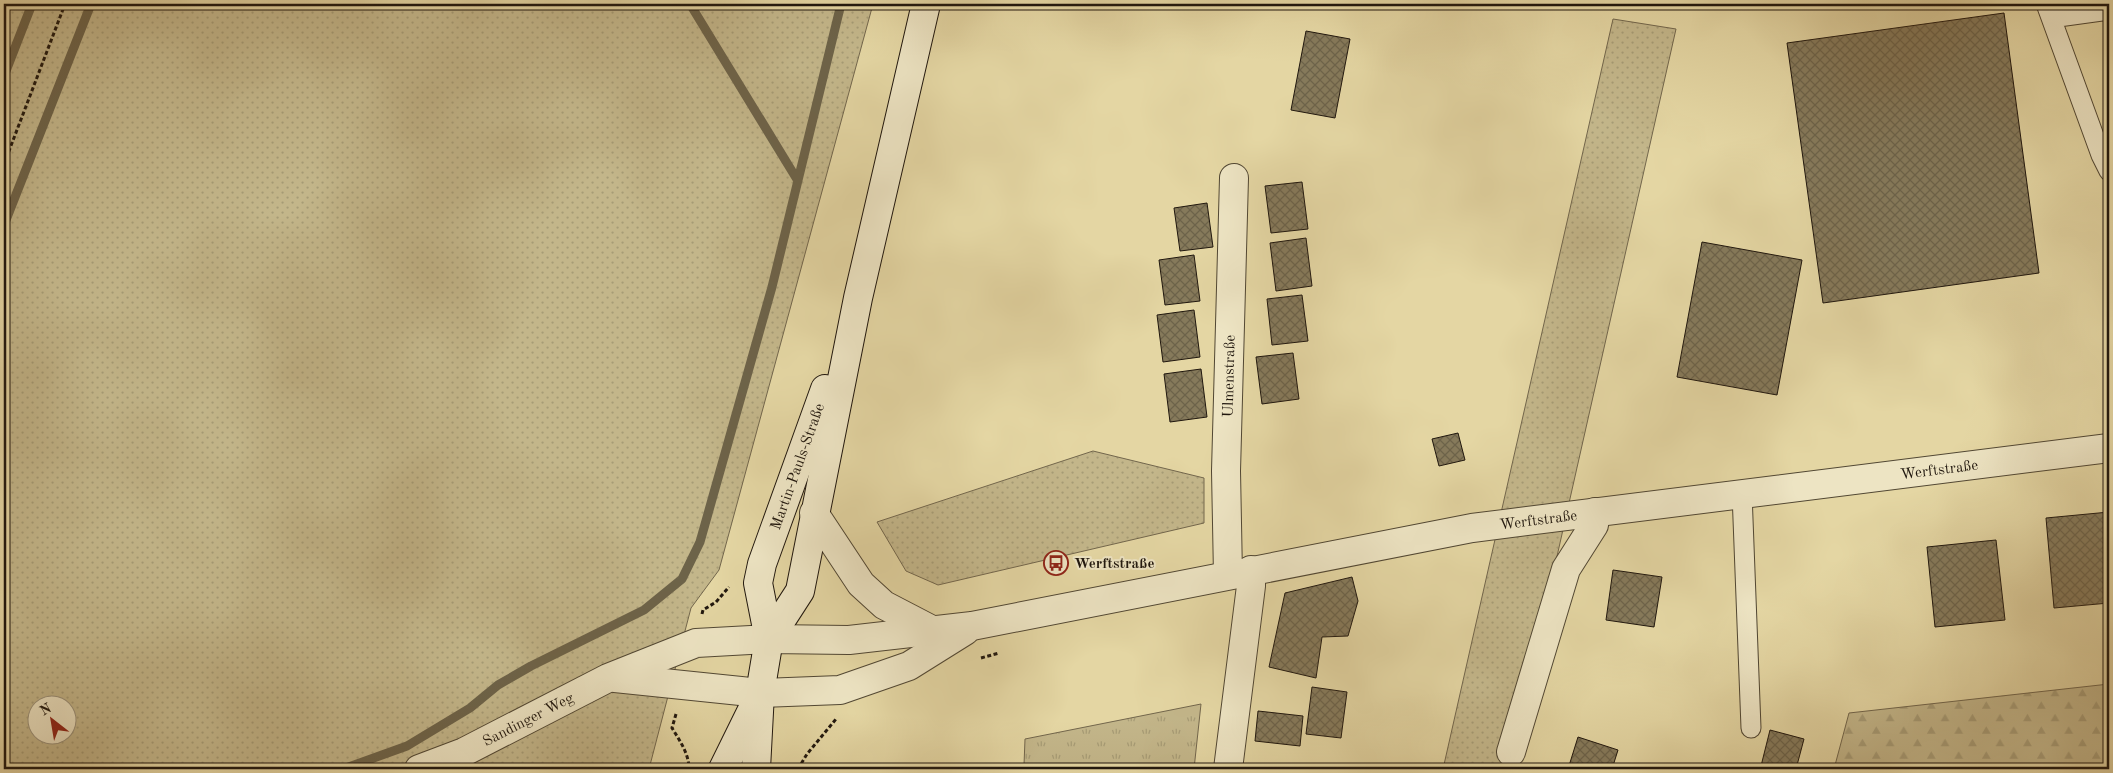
<svg xmlns="http://www.w3.org/2000/svg" width="2113" height="773" font-family="'Old Standard TT',serif">
<style>
.grass{fill:url(#grass-dots);stroke:#72664c;fill-rule:evenodd}
.forest{fill:url(#forest-firs);stroke:#72664c}
.park{fill:url(#park-tufts);stroke:#72664c}
.lines{fill:none;stroke-linecap:round;stroke-linejoin:round}
.stream{stroke:#6d6349;stroke-width:9}
.building{fill:url(#building-cross-hatch);stroke:#20170e}
.lane-casing{stroke:#514733;stroke-width:21}
.street-casing{stroke:#514733;stroke-width:30}
.secondary-casing{stroke:#20170e;stroke-width:30}
.path{stroke:#20170e;stroke-width:3;stroke-dasharray:4 2.5;stroke-linecap:butt}
.lane{stroke:#ede4c3;stroke-width:19}
.street{stroke:#ede4c3;stroke-width:28}
.secondary{stroke:#ede4c3;stroke-width:28}
.labels{text-anchor:middle;stroke-width:4;stroke-linejoin:round;paint-order:stroke}
.street-label{font-size:15px;fill:#20170e;stroke:#ede4c3}
.poi-label{font-size:15px;font-weight:bold;fill:#20170e;stroke:#ede4c3;text-anchor:start}
</style>
<defs>
<pattern id="grass-dots" width="8" height="8" patternUnits="userSpaceOnUse" patternTransform="scale(1.25)"><rect width="8" height="8" fill="#c3b68a"/><path d="M2 2h.1M6 6h.1" fill="none" stroke="#a79c76" stroke-width="1.8" stroke-linecap="round"/></pattern>
<pattern id="forest-firs" width="22" height="20" patternUnits="userSpaceOnUse" patternTransform="scale(1.25)"><rect width="22" height="20" fill="#c3b68a"/><path d="M5 1l3.5 6h-7zM16 11l3.5 6h-7z" fill="#a79c76"/></pattern>
<pattern id="park-tufts" width="24" height="20" patternUnits="userSpaceOnUse" patternTransform="scale(1.25)"><rect width="24" height="20" fill="#c3b68a"/><path d="M3 7l-1-3M5 7V3M7 7l1-3M15 17l-1-3M17 17v-4M19 17l1-3" fill="none" stroke="#a79c76"/></pattern>
<pattern id="building-cross-hatch" width="8" height="8" patternUnits="userSpaceOnUse" patternTransform="scale(1.25)"><rect width="8" height="8" fill="#867a5b"/><path d="M0 0l8 8M0 8l8-8" fill="none" stroke="#6d634a"/></pattern>
</defs>
<rect width="100%" height="100%" fill="#e4d6a3"/>
<filter id="stains"><feTurbulence type="fractalNoise" baseFrequency=".004" numOctaves="4"/><feColorMatrix values="0 0 0 0 .2 0 0 0 0 .09 0 0 0 0 .02 0 0 0 .5 -.17"/></filter>
<radialGradient id="worn" r=".72"><stop offset=".6" stop-color="#630" stop-opacity="0"/><stop offset="1" stop-color="#630" stop-opacity=".3"/></radialGradient>
<path class="grass" d="M4 4H873L719 570 691 608 649 769H4ZM38 706H68V736H38Z
M1613 19 1676 29 1553 574 1504 769H1443Z
M1093 451 1204 478V523L938 585 906 571 877 522Z"/>
<path class="forest" d="M2109 684V769H1834L1849 713Z"/>
<path class="park" d="M1201 704 1194 769H1091L1024 765 1025 739Z"/>
<g class="lines">
<path class="stream" d="M690 4 798 181
M4 76 32 4
M4 225 91 4
M343 769 407 746 470 708 498 685 531 666 644 610 682 579 700 542 772 287 841 4"/>
</g>
<path class="building" d="M2004 13 2039 273 1823 303 1787 43Z
M1306 31 1350 39 1335 118 1291 110Z
M1302 182 1308 229 1271 233 1265 186Z
M1207 203 1213 247 1180 251 1174 208Z
M1306 238 1312 286 1276 291 1270 243Z
M1702 242 1802 260 1777 395 1677 377Z
M1194 255 1200 301 1165 305 1159 260Z
M1302 295 1308 341 1272 345 1267 299Z
M1194 310 1200 357 1163 362 1157 315Z
M1293 353 1299 399 1262 404 1256 357Z
M1201 369 1207 417 1170 422 1164 374Z
M1458 433 1465 460 1439 466 1432 439Z
M2109 512V603L2054 608 2046 518Z
M1996 540 2005 620 1935 627 1927 547Z
M1613 570 1662 577 1654 627 1606 620Z
M1352 577 1358 601 1348 636 1322 637 1316 678 1269 667 1285 593Z
M1312 687 1347 692 1341 738 1306 734Z
M1258 711 1303 716 1300 746 1255 741Z
M1770 730 1804 739 1796 769H1775L1761 766Z
M1578 737 1618 750 1612 769H1568Z"/>
<g class="lines">
<defs>
<path id="lane" d="M2046 4 2101 155 2109 171
M2051 18 2109 10
M1742 493 1751 728"/>
<g id="street">
<path d="M814 513 861 584 884 605 934 631"/>
<path id="s1" d="M1228 575 1226 471 1234 178"/>
<path d="M615 678 760 693 840 690 909 666 965 631"/>
<path d="M1511 752 1566 569 1594 525 1595 512"/>
<path id="s2" d="M419 769 464 752 608 678 696 643 769 639 849 640 972 626 1472 528 2109 448"/>
<path d="M1228 769 1251 586V570"/>
</g>
<g id="secondary">
<path d="M769 639 800 591 858 298 926 4"/>
<path d="M723 769 755 704"/>
<path id="s3" d="M756 769 760 693 769 639 758 583 762 564 825 389"/>
</g>
</defs>
<use href="#lane" class="lane-casing"/>
<use href="#street" class="street-casing"/>
<use href="#secondary" class="secondary-casing"/>
<path class="path" d="M4 164 65 4
M702 614 703 610 716 602 729 587
M981 658 999 653
M676 714 672 728C680 741 689 754 689 769
M798 769 807 754 836 719"/>
<use href="#lane" class="lane"/>
<use href="#street" class="street"/>
<use href="#secondary" class="secondary"/>
</g>
<defs>
<symbol id="bus-ring" viewBox="-11 -11 22 22"><circle r="9.5" fill="#ede4c3" stroke="#8f2418" stroke-width="1.5"/><path d="M-5-6H5V4H4V6H2V4H-2V6H-4V4H-5ZM-3.5-4V0h7V-4ZM-3.5 1.2v1.5H-2V1.2ZM2 1.2v1.5H3.5V1.2Z" fill="#8f2418"/></symbol>
</defs>
<g fill-rule="evenodd">
<use href="#bus-ring" x="1042" y="549" width="28" height="28"/>
</g>
<g class="labels">
<g class="street-label">
<text dy="5" stroke="none"><textPath href="#s1" startOffset="199">Ulmenstraße</textPath></text>
<text dy="5" stroke="none"><textPath href="#s3" startOffset="311">Martin-Pauls-Straße</textPath></text>
<text dy="5" stroke="none"><textPath href="#s2" startOffset="1562">Werftstraße</textPath></text>
<text dy="5" stroke="none"><textPath href="#s2" startOffset="1158">Werftstraße</textPath></text>
<text dy="5" stroke="none"><textPath href="#s2" startOffset="120">Sandinger Weg</textPath></text>
</g>
<g class="poi-label">
<text x="1074" y="568">Werftstraße</text>
</g>
</g>
<rect width="2113" height="773" fill="none" stroke="#e4d6a3" stroke-width="20"/>
<rect x="5" y="5" width="2103" height="763" fill="none" stroke="#20170e" stroke-width="2.5"/>
<rect x="10" y="10" width="2093" height="753" fill="none" stroke="#20170e"/>
<g transform="translate(52 720) rotate(329)"><circle r="24" fill="#ede4c3" stroke="#9b927b"/>
<path d="M0-4L9 19L0 12L-9 19Z" fill="#8f2418"/>
<text y="-8" font-size="14" font-weight="bold" text-anchor="middle" fill="#20170e">N</text>
</g>
<rect width="100%" height="100%" filter="url(#stains)"/>
<rect width="100%" height="100%" fill="url(#worn)"/>
</svg>
